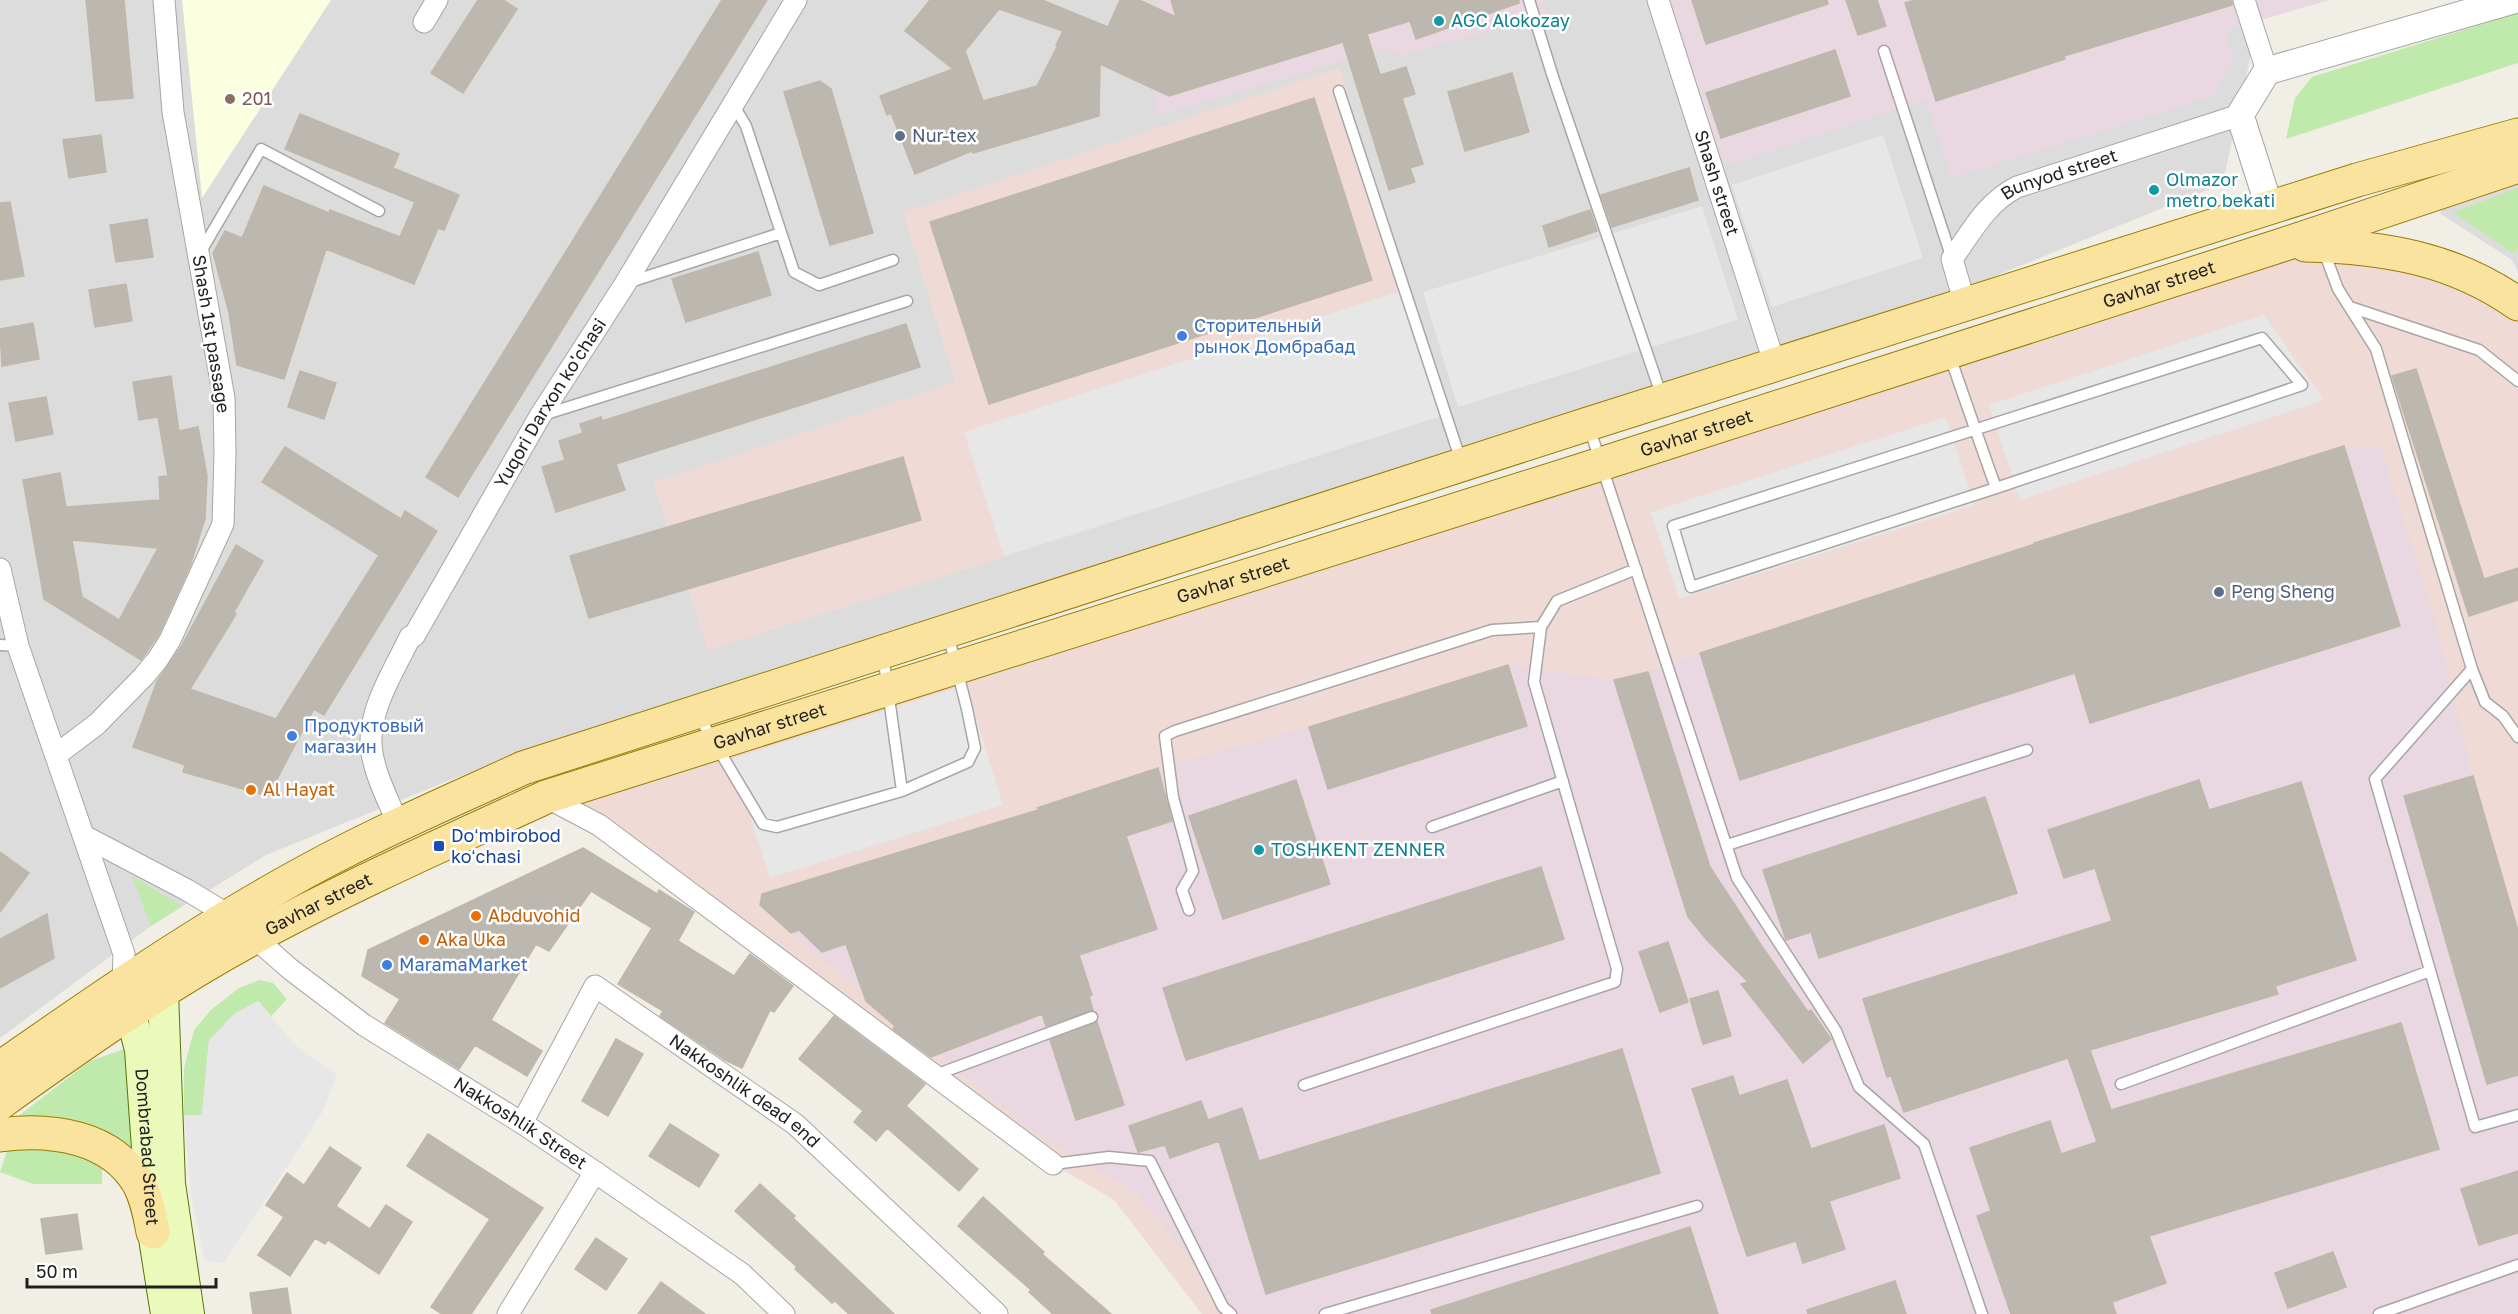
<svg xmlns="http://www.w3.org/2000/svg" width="2518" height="1314" font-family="'Golos Text',sans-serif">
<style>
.residential{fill:#dddcdc}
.commercial{fill:#f0dad5}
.industrial{fill:#e9d7e2}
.education{fill:#f9ffdf}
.grass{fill:#c0e9ac}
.parking{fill:#e7e7e7}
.building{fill:#bcb7af;stroke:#c1b7a8;stroke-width:1.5;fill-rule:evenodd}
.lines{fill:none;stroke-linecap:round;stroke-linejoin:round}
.service-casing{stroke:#a6a6a6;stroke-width:13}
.minor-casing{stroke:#a6a6a6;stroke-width:23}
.tertiary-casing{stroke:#a6a6a6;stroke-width:29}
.secondary-casing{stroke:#577506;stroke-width:32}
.primary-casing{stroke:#987e02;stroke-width:35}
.service{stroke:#fff;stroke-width:10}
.minor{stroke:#fff;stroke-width:21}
.tertiary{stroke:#fff;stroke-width:27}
.secondary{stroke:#ebf9ba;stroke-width:30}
.primary{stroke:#fae29f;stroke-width:33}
.culture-dot{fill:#0f9aa8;stroke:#fff;stroke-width:2}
.education-dot{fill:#8d6e63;stroke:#fff;stroke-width:2}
.service-dot{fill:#5c6f8a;stroke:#fff;stroke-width:2}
.shop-dot{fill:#3f7fe0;stroke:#fff;stroke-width:2}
.food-dot{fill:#e8710a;stroke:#fff;stroke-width:2}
.transit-dot{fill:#1a4fb4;stroke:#fff;stroke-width:2}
.labels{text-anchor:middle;stroke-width:5;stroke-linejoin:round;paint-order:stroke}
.culture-label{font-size:18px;fill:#0d838f;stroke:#fff;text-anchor:start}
.education-label{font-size:18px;fill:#785e54;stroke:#fff;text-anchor:start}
.service-label{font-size:18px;fill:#4e5e75;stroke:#fff;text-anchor:start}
.street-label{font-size:18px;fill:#1f1f1f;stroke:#fff}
.shop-label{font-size:18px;fill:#366cbe;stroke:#fff;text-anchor:start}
.food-label{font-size:18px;fill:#c56008;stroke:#fff;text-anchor:start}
.transit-label{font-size:18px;fill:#164399;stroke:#fff;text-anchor:start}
</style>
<rect width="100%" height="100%" fill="#f0eee5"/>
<path class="residential" d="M0 0H2256L2260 13 2225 173 2219 185 1777 365 696 712 519 752 266 855 151 926 0 1038Z
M2518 132V272L2512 260 2441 214 2428 163Z"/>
<path class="commercial" d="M1340 68 1407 289 1448 414 1005 557 708 650 653 482 955 382 903 212Z
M2345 246 2518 304V1314H1202L1114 1200 1053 1164 546 797 2241 258Z"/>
<path class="industrial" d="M1156 0H1543L1548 14 1400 56 1387 48 1155 116 1157 40 1166 36Z
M1669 0H2329L2227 30 2234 62 2211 97 1951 178 1926 100 1725 166Z
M2344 446 2381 448 2434 616 2473 776 2518 931V1314H1233L1139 1195 1033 1131 791 933 1054 859 1037 808 1158 768 1309 727 1508 665 1614 680 1648 672 1700 653 2034 543Z"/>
<path class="education" d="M182 0H331L202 198Z"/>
<path class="grass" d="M2518 13V63L2286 139 2295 98 2312 77Z
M2518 188V247L2514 254 2453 212Z
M132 876 182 906 151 926Z
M260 980 273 983 287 999 271 1016 259 1002 209 1040 202 1115H184V1068L194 1030 211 1010 239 988Z
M124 1049 137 1148 132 1150 12 1121 90 1061Z
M38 1147 102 1161V1184H33L0 1172 7 1151Z"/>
<path class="parking" d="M1883 135 1923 258 1772 307 1732 185Z
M1702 206 1738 320 1458 407 1423 292Z
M1407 289 1447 414 1004 556 964 432Z
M2264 315 2324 400 2020 500 1989 405Z
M1946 417 1974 505 1679 599 1651 512Z
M966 685 1003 805 770 878 732 759Z
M258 1001 295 1045 337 1075 323 1111 224 1263 205 1261 191 1194 184 1115H202L209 1040 235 1013Z"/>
<path class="building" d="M86 0H124L133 98 96 101Z
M478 0H503L517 9 463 93 431 73Z
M722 0H767L458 497 426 477Z
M930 0H1042L1108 27 1120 0H1139L1176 17 1171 0H1519V3L1416 39 1410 21 1367 34 1380 75 1406 67 1415 94 1402 98 1423 164 1410 168 1415 182 1389 190 1343 42 1169 96 1100 64 1099 116 973 153 972 151 915 174 891 113 887 115 880 96 953 69 905 31ZM999 9 1063 31 1056 45H1058L1037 86 983 101 965 51Z
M1692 0H1827L1828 4 1706 44Z
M1846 0H1877L1886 26 1858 35Z
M1915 0H2232V5L2064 56 2065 59 1936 101 1905 3Z
M1835 50 1850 96 1721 138 1706 93Z
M1512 73 1529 132 1465 151 1448 92Z
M820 81 831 89 873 233 830 245 784 92Z
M1314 98 1372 280 989 404 930 222Z
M300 114 399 154 393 168 459 195 444 230 438 228 414 284 326 249 284 379 237 365 229 313 213 253 225 231 242 238 264 186 329 213 330 210 400 237 415 202 285 149Z
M101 135 106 172 69 178 63 140Z
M1689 168 1698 200 1612 227 1601 195Z
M10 202 24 276 0 280V203Z
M1590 210 1597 231 1549 247 1543 226Z
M147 219 153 257 116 262 110 225Z
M758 252 771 295 686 322 672 279Z
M126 284 132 321 95 327 89 290Z
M33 323 39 359 2 366 0 329Z
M906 324 920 367 616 464 625 490 556 512 542 467 565 460 559 441 583 433 580 424 601 417 602 421Z
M2416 369 2484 579 2518 568V600L2469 616 2392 376Z
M300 371 336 383 324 419 288 407Z
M171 376 179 431 198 427 207 476 205 519 190 566 159 634 141 660 44 599 23 480 60 473 66 507 160 500 159 477 168 476 158 417 139 420 133 382ZM72 540 158 548 119 620 82 597Z
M46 397 53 434 16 441 9 403Z
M2344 446 2400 626 2090 723 2075 673 1740 780 1700 653 2035 544 2034 543Z
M285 447 401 519 405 511 437 531 324 715 314 709 268 796 183 772 185 765 133 747 157 681 181 647 236 545 263 561 234 612 236 614 190 689 276 719 379 555 262 482Z
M903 457 921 520 589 618 570 556Z
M1508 665 1527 726 1328 789 1309 727Z
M1648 672 1710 867 1763 948 1808 1012 1811 1010 1831 1039 1803 1063 1741 984 1748 982 1706 939 1688 917 1614 680Z
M1158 768 1172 821 1126 836 1157 929 1079 955 1092 995 1089 996 1093 1010 1046 1026 1042 1014 931 1057 893 1029 895 1026 866 1001 846 944 822 952 799 930 791 933 760 905 762 894 1038 810 1037 808Z
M2473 776 2518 931V1075L2487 1084 2404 796Z
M1296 780 1330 884 1223 919 1189 816Z
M2199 780 2209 810 2301 782 2356 960 2275 986 2278 994 2090 1050 2111 1110 2401 1023 2439 1149 2149 1236 2166 1283 2112 1302 2116 1314H2011L1977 1216 1991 1211 1970 1148 2050 1121 2061 1154 2097 1142 2068 1058 1904 1112 1891 1076 1887 1077 1863 999 2112 921 2095 868 2064 878 2048 830Z
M1985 797 2017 893 1819 958 1811 932 1786 940 1763 870Z
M583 848 657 894 659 890 694 912 678 941 734 976 750 954 793 986 774 1012 770 1010 742 1068 725 1060 660 1016 663 1011 618 984 652 928 591 891 549 951 536 944 491 1020 542 1051 527 1076 475 1045 459 1069 385 1023 400 999 362 976 368 950Z
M0 852 29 873 0 912Z
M1541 867 1564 939 1186 1060 1163 988Z
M47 914 54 958 0 988V939Z
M1668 942 1688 1002 1660 1012 1639 952Z
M1718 991 1731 1036 1703 1044 1690 999Z
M834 1016 925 1084 906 1106 978 1169 959 1191 887 1128 876 1141 854 1122 863 1111 799 1059Z
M1097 1022 1124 1105 1076 1120 1050 1040Z
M616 1039 643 1054 608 1116 582 1101Z
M1622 1049 1660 1173 1266 1294 1219 1141 1170 1158 1165 1145 1138 1152 1129 1126 1201 1101 1208 1120 1242 1108 1259 1161Z
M1733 1076 1739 1096 1787 1080 1811 1149 1884 1125 1900 1178 1829 1201 1845 1249 1803 1263 1796 1241 1747 1256 1692 1089Z
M670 1124 719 1155 699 1187 649 1156Z
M428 1134 543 1208 471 1314H442L431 1307 490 1219 407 1166Z
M330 1147 361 1168 336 1206 370 1229 386 1205 412 1222 379 1274 328 1240 325 1244 315 1238 290 1276 258 1255 284 1217 266 1205 287 1173 304 1185Z
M2518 1171V1233L2479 1245 2461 1189Z
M760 1184 795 1216 793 1218 894 1314H849L835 1301 832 1303 795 1269 797 1267 735 1211Z
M983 1197 1044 1252 1042 1254 1111 1314H1053L1029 1292 1031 1290 958 1226Z
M77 1214 82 1249 46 1254 41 1219Z
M1690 1227 1718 1314H1432L1431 1310Z
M596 1238 627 1259 606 1290 575 1269Z
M2333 1252 2346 1287 2288 1308 2275 1273Z
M1895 1281 1906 1314H1808L1807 1310Z
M661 1282 705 1314H638Z
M287 1288 291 1314H253L250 1293Z"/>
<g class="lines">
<defs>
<path id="service" d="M1529 0 1553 77 1662 397
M1884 51 1952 259
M1339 91 1461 461
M733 104 746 126 794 272 819 285 893 260
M2323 249 2338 289 2376 349 2472 669 2375 779 2475 1127 2518 1115
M200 253 261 149 379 211
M627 283 781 233
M2350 307 2479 350 2518 381
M1949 354C1965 399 1980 444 1996 488L1691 587 1673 526 2262 338 2302 385 1996 488
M543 415 907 301
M1589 427 1737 878 1836 1031 1859 1087 1924 1144 1982 1314
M0 645 18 646
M883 655 902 791
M2472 669 2485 702 2503 716 2518 737
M698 715 763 824 777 827 902 791 968 762 975 748 967 709 948 634
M1432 827 1563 781
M1727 845 2027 750
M1189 910 1182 890 1193 871 1173 797 1165 736 1175 731 1492 630 1541 627
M935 1075 1092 1017
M2121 1084 2430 971
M1304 1085 1615 982 1617 969 1534 682 1541 627 1557 601 1636 569
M1053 1164 1109 1157 1150 1161 1223 1307 1231 1314
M1325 1314 1697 1206
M2379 1314 2518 1265"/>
<g id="minor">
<path id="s1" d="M1658 0 1775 365"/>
<path d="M2244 0 2267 71"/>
<path d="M424 22 437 0"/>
<path id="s2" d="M1965 304 1952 259C1972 231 1986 203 2017 187L2240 115"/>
<path d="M0 569 18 646 124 954 123 983"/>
<path d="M56 755 97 724 144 676 158 659 170 640 223 524 225 454 224 398 173 112 164 0"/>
<path d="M546 797 599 825 1053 1164"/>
<path id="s3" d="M398 824C388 799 373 772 371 745 369 708 395 669 410 637L414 636 540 416 625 284 796 0"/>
<path id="s4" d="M84 836 187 890 230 916 290 969 364 1025 522 1123 595 1172 742 1274 784 1314"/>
<path id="s5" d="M522 1123 595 986 795 1124 997 1314"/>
<path d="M508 1314 595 1172"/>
</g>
<path id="tertiary" d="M2270 209 2240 115 2267 71 2513 0"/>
<g id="secondary">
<path d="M152 973 163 992 170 1184 189 1314"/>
<path id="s6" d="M125 990 140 1050 153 1232 166 1314"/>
</g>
<g id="primary">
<path d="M2305 245C2383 247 2453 258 2518 304"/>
<path d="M0 1068C92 1004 184 940 282 885 360 840 442 805 523 768L1588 424 2357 180 2518 135"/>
<path id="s7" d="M0 1103C82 1044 166 985 255 937 349 886 448 842 546 797L1601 464 2282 245 2518 166"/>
<path d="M0 1135C50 1128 112 1136 139 1184 147 1199 150 1216 153 1232"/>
</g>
</defs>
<use href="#service" class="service-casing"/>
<use href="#minor" class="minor-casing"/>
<use href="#tertiary" class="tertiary-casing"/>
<use href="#secondary" class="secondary-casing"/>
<use href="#primary" class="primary-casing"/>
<use href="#service" class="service"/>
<use href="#minor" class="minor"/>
<use href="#tertiary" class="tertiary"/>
<use href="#secondary" class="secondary"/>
<use href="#primary" class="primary"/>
</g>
<g class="culture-dot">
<circle cx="1439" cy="21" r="6"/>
<circle cx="2154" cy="190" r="6"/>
<circle cx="1259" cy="850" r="6"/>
</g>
<circle class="education-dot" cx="230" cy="99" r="6"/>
<g class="service-dot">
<circle cx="900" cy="136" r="6"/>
<circle cx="2219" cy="592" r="6"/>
</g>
<g class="shop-dot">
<circle cx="1182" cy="336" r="6"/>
<circle cx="292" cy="736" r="6"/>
<circle cx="387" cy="965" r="6"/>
</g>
<g class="food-dot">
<circle cx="251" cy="790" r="6"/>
<circle cx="476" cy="916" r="6"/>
<circle cx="424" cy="940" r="6"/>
</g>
<rect class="transit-dot" x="433" y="840" width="12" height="12" rx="3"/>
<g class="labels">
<g class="culture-label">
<text x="1451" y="27">AGC Alokozay</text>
<text x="2166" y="186">Olmazor<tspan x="2166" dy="21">metro bekati</tspan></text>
<text x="1271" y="856">TOSHKENT ZENNER</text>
</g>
<g class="education-label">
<text x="242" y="105">201</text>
</g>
<g class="service-label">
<text x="912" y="142">Nur-tex</text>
<text x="2231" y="598">Peng Sheng</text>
</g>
<g class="street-label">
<text dy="6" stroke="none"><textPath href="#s2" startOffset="189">Bunyod street</textPath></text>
<text dy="6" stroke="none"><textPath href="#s1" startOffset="192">Shash street</textPath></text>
<text dy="6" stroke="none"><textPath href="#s7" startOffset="2320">Gavhar street</textPath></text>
<text transform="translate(211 334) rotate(81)" y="6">Shаsh 1st passage</text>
<text dy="6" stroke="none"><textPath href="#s3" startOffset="474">Yuqori Darxon ko'chasi</textPath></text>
<text dy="6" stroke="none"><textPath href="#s7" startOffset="1834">Gavhar street</textPath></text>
<text dy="6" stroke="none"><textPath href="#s7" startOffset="1348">Gavhar street</textPath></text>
<text dy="6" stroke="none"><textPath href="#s7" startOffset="862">Gavhar street</textPath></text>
<text dy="6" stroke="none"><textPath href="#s7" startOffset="376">Gavhar street</textPath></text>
<text dy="6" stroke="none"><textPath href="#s5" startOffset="338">Nakkoshlik dead end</textPath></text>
<text dy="6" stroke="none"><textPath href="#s4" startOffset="524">Nakkoshlik Street</textPath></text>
<text dy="6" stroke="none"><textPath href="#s6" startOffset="159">Dombrabad Street</textPath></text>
</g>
<g class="shop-label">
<text x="1194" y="332">Сторительный<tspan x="1194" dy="21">рынок Домбрабад</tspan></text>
<text x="304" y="732">Продуктовый<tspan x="304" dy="21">магазин</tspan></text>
<text x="399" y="971">MaramaMarket</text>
</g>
<g class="food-label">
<text x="263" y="796">Al Hayat</text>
<text x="488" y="922">Abduvohid</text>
<text x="436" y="946">Aka Uka</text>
</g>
<g class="transit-label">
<text x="451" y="842">Doʻmbirobod<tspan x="451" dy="21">koʻchasi</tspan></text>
</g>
</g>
<path d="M27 1278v9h189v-9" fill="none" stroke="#1f1f1f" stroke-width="3"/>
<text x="36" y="1278" font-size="18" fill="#1f1f1f" stroke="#ffffff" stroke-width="4.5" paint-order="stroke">50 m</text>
</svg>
